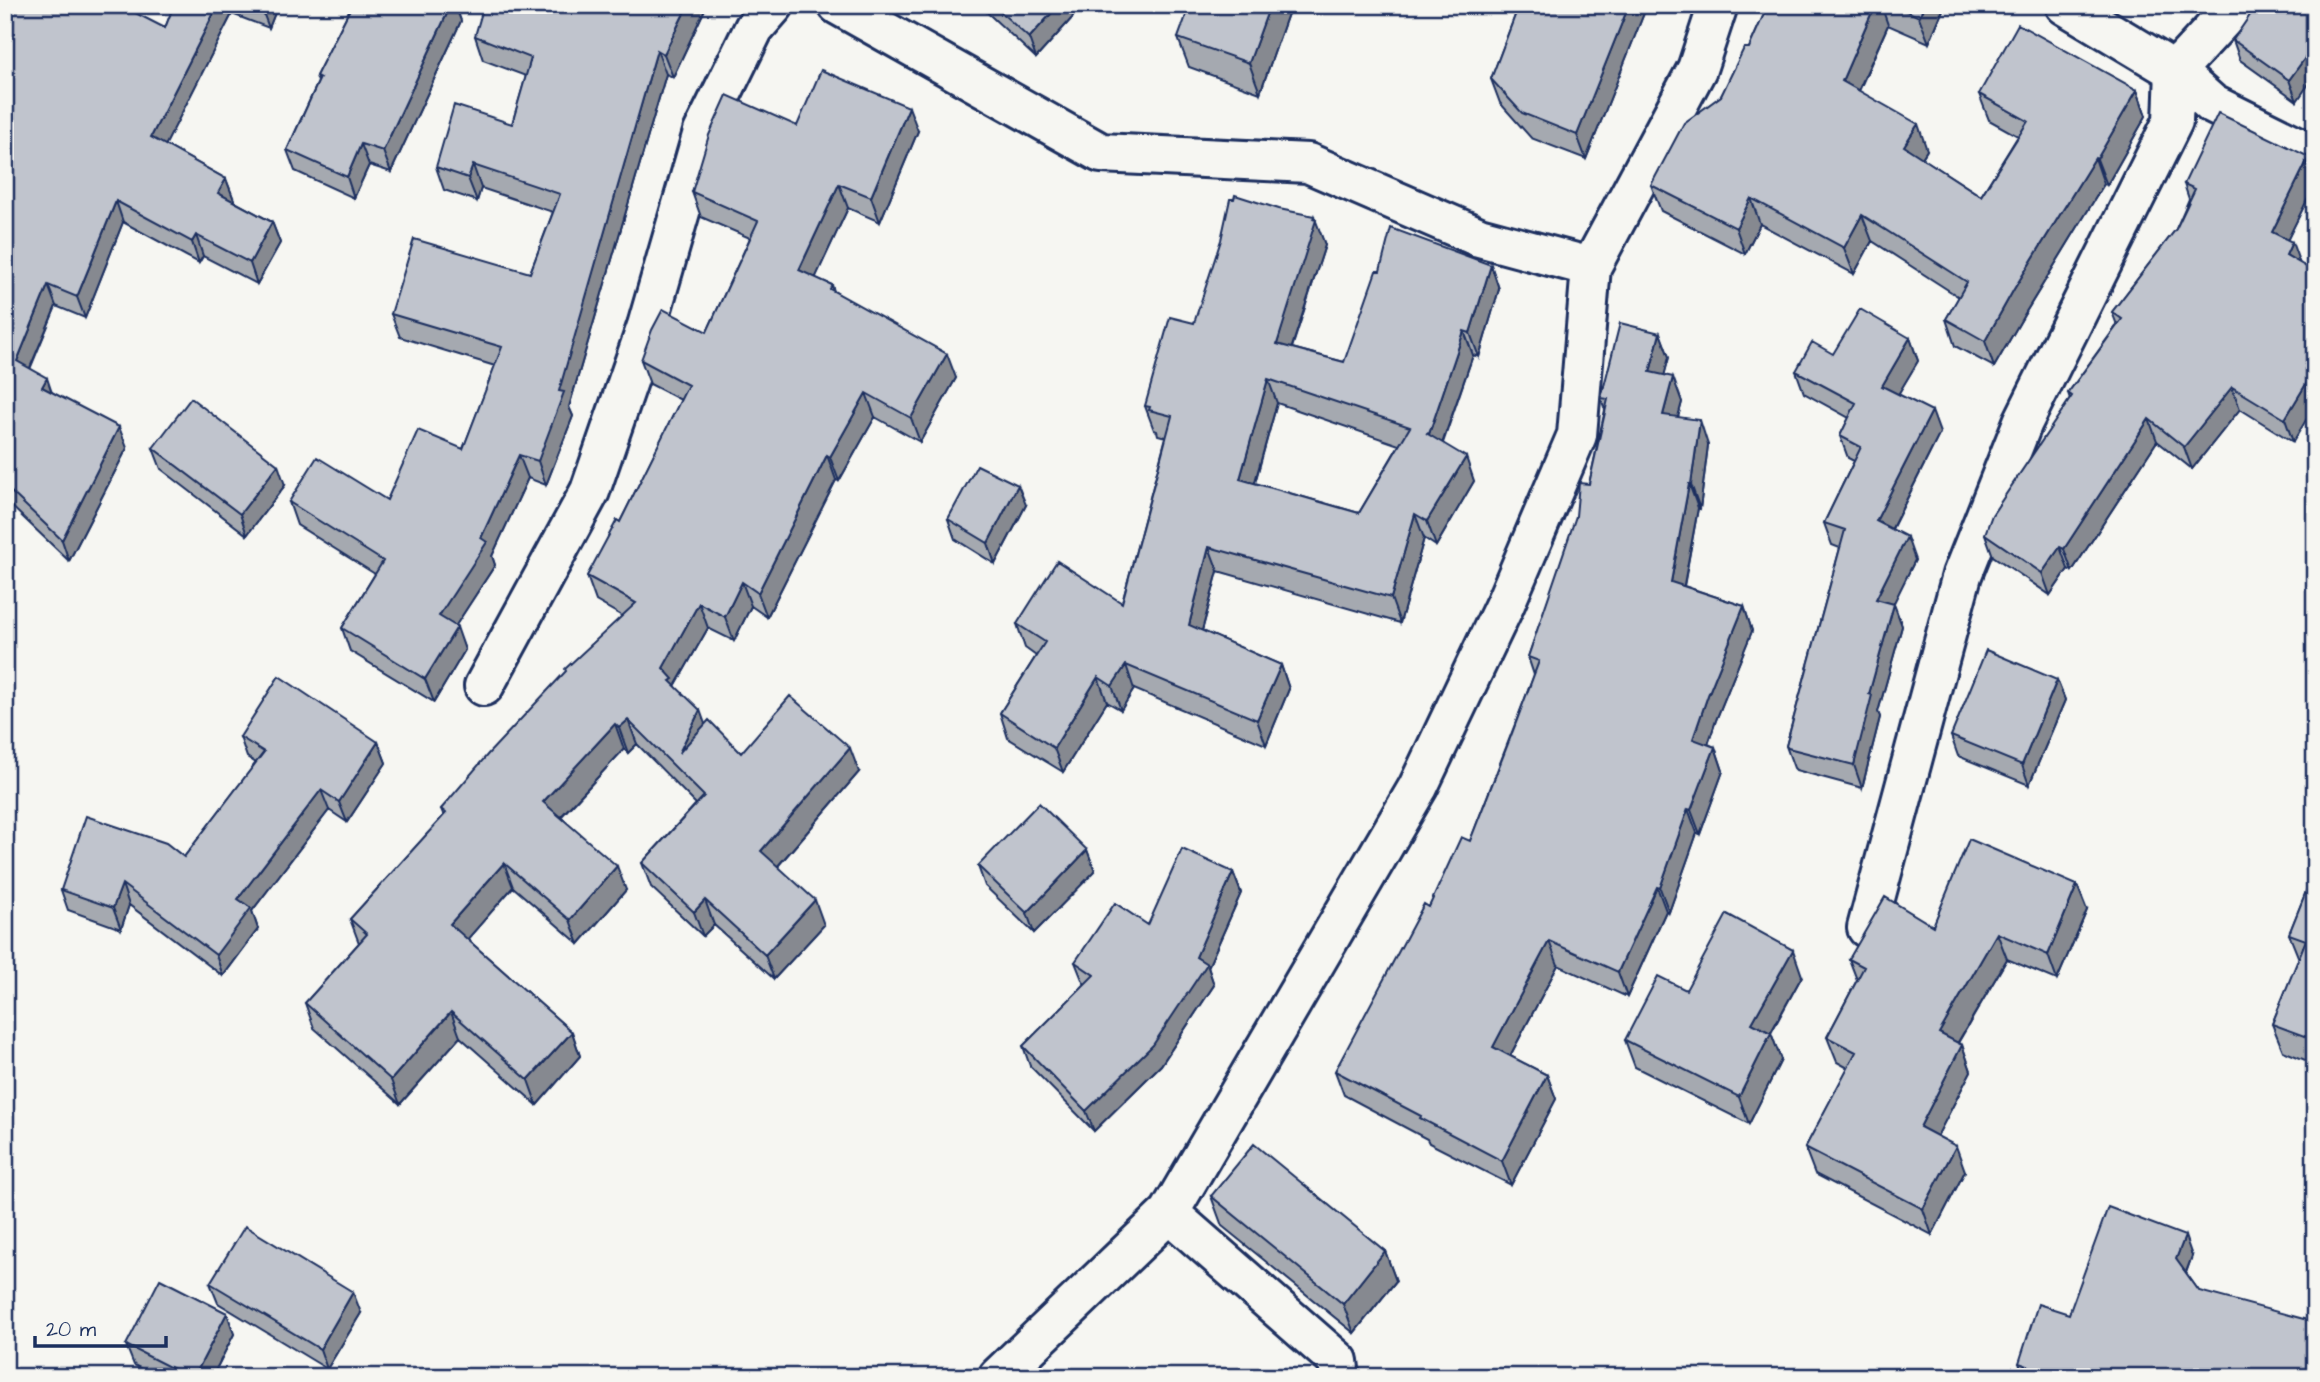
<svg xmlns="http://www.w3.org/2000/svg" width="2320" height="1382" font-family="'Architects Daughter',sans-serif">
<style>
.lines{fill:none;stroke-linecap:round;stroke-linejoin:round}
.minor-casing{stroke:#1b2f5e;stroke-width:44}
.minor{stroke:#f6f6f2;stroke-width:38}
.wall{fill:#a5a9b0;stroke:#1b2f5e;stroke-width:2;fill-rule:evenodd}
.shaded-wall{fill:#868990;stroke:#1b2f5e;stroke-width:2}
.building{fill:#c0c4cd;stroke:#1b2f5e;stroke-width:2;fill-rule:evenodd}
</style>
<rect width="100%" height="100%" fill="#f6f6f2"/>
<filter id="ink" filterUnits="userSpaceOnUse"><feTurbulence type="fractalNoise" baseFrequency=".0143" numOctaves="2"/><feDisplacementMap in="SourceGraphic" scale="14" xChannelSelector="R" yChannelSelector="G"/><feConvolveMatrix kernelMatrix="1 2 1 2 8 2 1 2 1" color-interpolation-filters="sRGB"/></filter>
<g filter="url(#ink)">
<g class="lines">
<defs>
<path id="minor" d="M838 5 1101 153 1308 163 1479 237 1591 267
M2065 5 2175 71 2212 104 2315 155
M484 686 590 491 647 326 703 132 754 28 774 5
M1867 928 1962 575 2023 422 2173 121 2175 71 2236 5
M1169 1213 1338 1361 1340 1377
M998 1377 1169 1213 1418 787 1505 604 1577 435 1591 267 1697 69 1718 5"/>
</defs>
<use href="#minor" class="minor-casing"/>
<use href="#minor" class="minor"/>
</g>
<path class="wall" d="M5 5 165 28 174 5H278L269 28 232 14 165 145 226 179 234 200 233 201 272 222 280 243 257 284 203 256 199 263 123 222 85 318 56 306 30 369 52 392 127 448 69 561 5 500Z
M352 5H455L461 21 391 172 369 165 354 198 295 171 287 150 318 82 316 76Z
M979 5H1073L1070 9 1073 17 1036 58Z
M1291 5 1260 93 1189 67 1178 38Z
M1519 5H1641L1644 13 1586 159 1531 138 1500 103 1491 79Z
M1768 5H1945L1929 43 1888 25 1859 91 1927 150 1922 158 1981 196 2018 136 1989 120 1979 94 2137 90 2146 116 2107 185 2104 184 2024 315 1994 367 1955 346 1946 319 1959 297 1872 241 1854 274 1760 224 1745 254 1661 211 1651 185 1721 96 1749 48Z
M2315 5 2297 101 2240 60 2233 40Z
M705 9 673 77 666 74 569 407 573 416 546 485 528 478 492 556 495 565 455 626 465 650 434 702 350 651 342 628 375 574 297 525 289 502 387 500 463 449 495 366 400 337 391 314 530 273 553 212 481 188 477 201 444 190 436 167 512 124 526 76 483 60 475 36 504 12Z
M797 126 918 131 880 222 848 208 815 278 832 285 834 291 956 378 920 442 875 417 839 481 836 480 767 617 751 606 734 641 708 628 675 686 705 725 741 753 859 772 778 866 824 925 774 979 714 925 703 936 651 887 642 863 696 804 637 744 628 753 624 749 561 817 626 890 579 944 513 887 467 939 572 1032 580 1056 537 1105 460 1037 400 1104 314 1028 305 1003 359 943 350 919 444 816 441 809 622 616 596 601 587 576 620 522 681 400 650 384 641 360 707 332 750 238 701 217 692 192Z
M2184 184H2315L2287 240 2293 442 2240 409 2192 469 2157 441 2072 571 2068 569 2050 595 1993 556 1985 534 2070 399 2068 393 2117 325 2112 312 2176 229 2189 199Z
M1315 220 1325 245 1292 348 1344 362 1491 265 1499 289 1479 357 1473 355 1443 443 1474 481 1436 546 1424 538 1400 623 1218 571 1202 631 1281 665 1289 689 1266 745 1134 689 1121 710 1107 702 1063 772 1008 738 1000 713 1036 656 1025 648 1017 624 1122 603 1166 437 1158 435 1157 431 1154 430 1145 406 1194 323ZM1277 403 1399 445 1359 513 1255 483Z
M1660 333 1669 357 1664 375 1682 402 1678 417 1708 445 1700 509 1698 508 1684 586 1744 606 1752 631 1716 720 1708 744 1715 747 1723 771 1700 834 1697 833 1669 912 1666 911 1627 997 1558 965 1510 1056 1547 1075 1556 1099 1511 1185 1429 1143 1427 1139 1344 1095 1335 1071 1429 907 1470 841 1534 675 1528 657 1589 484 1605 410 1601 398Z
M1910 338 1918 361 1898 394 1940 433 1892 529 1915 560 1893 603 1902 626 1878 712 1880 717 1862 788 1796 770 1794 768 1786 746 1840 548 1832 545 1824 523 1854 461 1848 458 1840 436 1849 418 1804 393 1796 371 1833 354Z
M153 448 285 485 247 535 161 469Z
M1026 505 995 564 955 539 948 519Z
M2057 680 2065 700 2029 785 1958 756 1951 736Z
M240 737 378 742 386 763 347 822 329 810 252 911 258 929 223 976 129 905 121 929 68 910 61 890 184 857 256 763 247 757Z
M1087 850 1095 871 1034 933 985 886 978 866Z
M2315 869V1064L2283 1051 2272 1024 2299 959 2289 934Z
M1233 872 1241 893 1208 967 1214 985 1161 1065 1094 1131 1030 1066 1023 1046 1085 984 1083 982 1075 962 1148 925Z
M2087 910 2057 980 2007 959 1958 1043 1962 1045 1971 1071 1937 1136 1965 1171 1932 1235 1815 1174 1805 1148 1848 1068 1837 1062 1827 1037 1857 980 1849 959 1933 926Z
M1802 976 1771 1033 1781 1060 1749 1124 1635 1067 1625 1040 1686 990Z
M1211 1196 1385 1251 1396 1281 1354 1333 1222 1226Z
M2315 1217V1243L2310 1229Z
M2192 1256 2186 1273 2199 1291 2315 1377H2024L2019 1363 2069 1314Z
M210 1283 361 1313 327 1369 218 1303Z
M234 1334 212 1377H156L134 1365 126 1345Z"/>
<path class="shaded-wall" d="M218 5H229L232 14 159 158 151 137Z
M262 5H278L269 28 261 7Z
M451 5H455L461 21 391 172 383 151Z
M688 5H704L705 9 673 77 664 54Z
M1059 5H1073L1070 9 1073 17 1036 58 1029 38Z
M1270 5H1291L1260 93 1249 63Z
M1629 5H1641L1644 13 1586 159 1577 135Z
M1875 5H1881L1888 25 1851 107 1842 81Z
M1924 5H1945L1929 43 1919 17Z
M2315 44V75L2297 101 2289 80Z
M657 50 666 74 569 407 573 416 546 485 538 461Z
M2137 90 2146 116 2107 185 2097 159Z
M909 107 918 131 880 222 871 197Z
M1918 124 1927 150 1913 172 1904 146Z
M361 144 369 165 354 198 347 177Z
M2309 157 2315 173V184L2280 255 2272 232Z
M2095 158 2104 184 2024 315 1994 367 1985 341 2014 289Z
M473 165 481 188 477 201 468 178Z
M226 179 234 200 226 214 218 193Z
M839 184 848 208 808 294 799 270Z
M1751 198 1760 224 1745 254 1736 228Z
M116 201 123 222 85 318 77 297Z
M1862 215 1872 241 1854 274 1844 248Z
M1314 216 1325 245 1285 368 1277 344Z
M272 222 280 243 257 284 250 263Z
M196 235 203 256 199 263 192 242Z
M2292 242 2300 264 2286 255Z
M1491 265 1499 289 1479 357 1470 333Z
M48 285 56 306 24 382 17 361Z
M1464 331 1473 355 1437 458 1429 434Z
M1660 333 1669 357 1659 396 1650 372Z
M1910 338 1918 361 1890 408 1882 386Z
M947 354 956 378 920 442 911 418Z
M2315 369V405L2293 442 2285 419Z
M1673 377 1682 402 1672 439 1663 415Z
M47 378 54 399 42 387Z
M1268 379 1277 403 1249 503 1240 479Z
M2232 387 2240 409 2192 469 2184 447Z
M866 393 875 417 839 481 830 457Z
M1932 411 1940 433 1884 544 1876 521Z
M2149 419 2157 441 2072 571 2064 549Z
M1700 420 1708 445 1700 509 1691 484Z
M119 427 127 448 69 561 62 540Z
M519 455 528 478 492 556 495 565 447 639 439 616 481 538Z
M827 455 836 480 767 617 758 593Z
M1466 457 1474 481 1436 546 1427 521Z
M278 465 285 485 247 535 240 514Z
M1689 484 1698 508 1680 606 1671 582Z
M1018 485 1026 505 995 564 988 543Z
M1415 514 1424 538 1400 623 1391 598Z
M1907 537 1915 560 1885 621 1876 599Z
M1209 547 1218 571 1197 649 1189 625Z
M2060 547 2068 569 2050 595 2042 573Z
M742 582 751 606 734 641 725 617Z
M699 603 708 628 675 686 682 703 663 668Z
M1894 604 1902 626 1878 712 1880 717 1862 788 1854 765 1869 694Z
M1744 606 1752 631 1716 720 1702 763 1693 739 1708 695Z
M457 627 465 650 434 702 425 679Z
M1126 665 1134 689 1121 710 1112 686Z
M1281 665 1289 689 1266 745 1257 720Z
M1098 677 1107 702 1063 772 1054 748Z
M2057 680 2065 700 2029 785 2022 765Z
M700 710 709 735 679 753Z
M628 720 637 744 628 753 619 728Z
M615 724 624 749 552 826 543 802Z
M378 742 386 763 347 822 339 802Z
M1715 747 1723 771 1700 834 1691 810Z
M850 748 859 772 770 875 761 851Z
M321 790 329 810 252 911 258 929 223 976 216 955 238 899Z
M1688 809 1697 833 1669 912 1660 888Z
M1087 850 1095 871 1034 933 1027 913Z
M504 863 513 887 459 949 450 924Z
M617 866 626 890 579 944 570 920Z
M1233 872 1241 893 1208 967 1214 985 1161 1065 1094 1131 1086 1111 1196 957Z
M122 884 129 905 121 929 113 908Z
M2077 885 2087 910 2057 980 2048 955Z
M1657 887 1666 911 1627 997 1618 972Z
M705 900 714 925 703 936 694 912Z
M815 900 824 925 774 979 765 955Z
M1997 933 2007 959 1948 1059 1939 1033Z
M1549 941 1558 965 1502 1071 1493 1047Z
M1793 950 1802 976 1761 1050 1752 1023Z
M451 1012 460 1037 400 1104 391 1080Z
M572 1032 580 1056 537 1105 528 1080Z
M1771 1033 1781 1060 1749 1124 1739 1097Z
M1962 1045 1971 1071 1929 1152 1920 1127Z
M1547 1075 1556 1099 1511 1185 1502 1161Z
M1956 1146 1965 1171 1932 1235 1923 1209Z
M2185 1236 2192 1256 2183 1280 2176 1259Z
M1385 1251 1396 1281 1354 1333 1343 1304Z
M353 1292 361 1313 327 1369 320 1349Z
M227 1313 234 1334 212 1377H194Z"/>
<path class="building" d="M5 5H120L165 28 174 5H218L151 137 226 179 218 193 272 222 250 263 196 235 192 242 116 201 77 297 48 285 17 361 47 378 42 387 119 427 62 540 5 486Z
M352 5H451L383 151 361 144 347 177 287 150 320 78 316 76Z
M484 5 504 12 507 5H688L664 54 657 50 559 391 564 392 538 461 519 455 481 538 487 542 439 616 457 627 425 679 342 628 383 561 289 502 317 457 387 500 418 430 463 449 502 347 391 314 414 239 530 273 560 194 473 165 468 178 436 167 454 105 512 124 531 58 475 36Z
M993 5H1059L1029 38Z
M1190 5H1270L1249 63 1178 38Z
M1519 5H1629L1577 135 1522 113 1491 79Z
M1768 5H1875L1842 81 1918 124 1904 146 1981 196 2028 121 1979 94 2018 24 2137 90 2097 159 2095 158 2014 289 1985 341 1946 319 1967 282 1862 215 1844 248 1751 198 1736 228 1651 185 1684 123 1721 96 1744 48H1749Z
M1894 5H1924L1919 17Z
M2257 5H2315V44L2289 80 2233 40Z
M821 70 909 107 871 197 839 184 799 270 832 285 830 289 947 354 911 418 866 393 830 457 827 455 758 593 742 582 725 617 699 603 663 668 673 679 670 681 700 710 679 753 709 720 741 753 790 696 850 748 761 851 815 900 765 955 705 900 694 912 642 863 704 796 628 720 619 728 615 724 543 802 617 866 570 920 504 863 450 924 572 1032 528 1080 451 1012 391 1080 305 1003 367 934 350 919 446 813 441 809 488 754 566 671 565 669 636 603 587 576 617 520 620 522 688 385 641 360 652 330 663 309 707 332 758 221 692 192 709 135 727 95 797 126Z
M2218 113 2309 157 2272 232 2292 242 2286 255 2315 272V369L2285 419 2232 387 2184 447 2149 419 2064 549 2060 547 2042 573 1985 534 1992 515 2072 396 2068 393 2122 319 2112 312 2176 229 2195 189 2184 184Z
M1235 195 1279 209 1314 216 1313 219 1316 220 1277 344 1344 362 1376 271H1380L1391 228 1491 265 1470 333 1464 331 1429 434 1426 433 1466 457 1427 521 1415 514 1391 598 1209 547 1189 625 1281 665 1257 720 1126 665 1112 686 1098 677 1054 748 1000 713 1045 642 1017 624 1057 561 1122 603 1172 416 1149 410 1150 407 1145 406 1170 317 1194 323 1221 240 1230 199H1234ZM1268 379 1410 427 1359 513 1240 479Z
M1860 309 1910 338 1882 386 1932 411 1876 521 1907 537 1876 599 1894 604 1869 694 1872 695 1854 765 1788 748 1786 746 1845 530 1824 523 1861 447 1840 436 1856 403 1796 371 1812 342 1833 354Z
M1620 323 1660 333 1650 372 1673 377 1663 415 1700 420 1691 484H1689L1671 582 1744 606 1708 695 1693 739 1715 747 1691 810 1688 809 1660 888 1657 887 1618 972 1549 941 1493 1047 1547 1075 1502 1161 1420 1118 1421 1116 1335 1071 1424 904 1429 907 1461 837 1470 841 1511 736 1539 661 1528 657 1576 516 1579 483 1589 484 1608 399 1601 398Z
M191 398 278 465 240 514 153 448Z
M977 465 1018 485 988 543 948 519Z
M1986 650 2057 680 2022 765 1951 736Z
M279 676 378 742 339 802 321 790 238 899 251 908 216 955 122 884 113 908 61 890 86 816 166 843 184 857 264 752 240 737Z
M1039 803 1087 850 1027 913 978 866Z
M1969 839 2077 885 2048 955 1997 933 1939 1033 1962 1045 1920 1127 1956 1146 1923 1209 1805 1148 1856 1052 1827 1037 1864 967 1849 959 1885 897 1933 926Z
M1182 849 1233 872 1196 957 1207 964 1153 1045 1086 1111 1023 1046 1094 975 1075 962 1115 903 1148 925Z
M2315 869V1040L2272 1024 2306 940 2289 934Z
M1727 914 1793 950 1752 1023 1771 1033 1739 1097 1625 1040 1658 976 1686 990Z
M1254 1144 1385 1251 1343 1304 1211 1196Z
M2108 1207 2185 1236 2176 1259 2199 1291 2315 1322V1377H2060L2019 1363 2038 1304 2069 1314Z
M2315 1217V1231L2310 1229Z
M245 1226 353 1292 320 1349 210 1283Z
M160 1279 227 1313 194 1377H189L126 1345Z"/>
</g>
<rect width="2320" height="1382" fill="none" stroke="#f6f6f2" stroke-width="28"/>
<rect x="14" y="14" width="2292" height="1354" fill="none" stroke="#1b2f5e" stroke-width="2.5" filter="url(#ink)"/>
<path d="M35 1336v10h131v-10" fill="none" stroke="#1b2f5e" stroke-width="3.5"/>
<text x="46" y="1336" font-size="21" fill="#1b2f5e" stroke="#f6f6f2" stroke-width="5" paint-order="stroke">20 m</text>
</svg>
